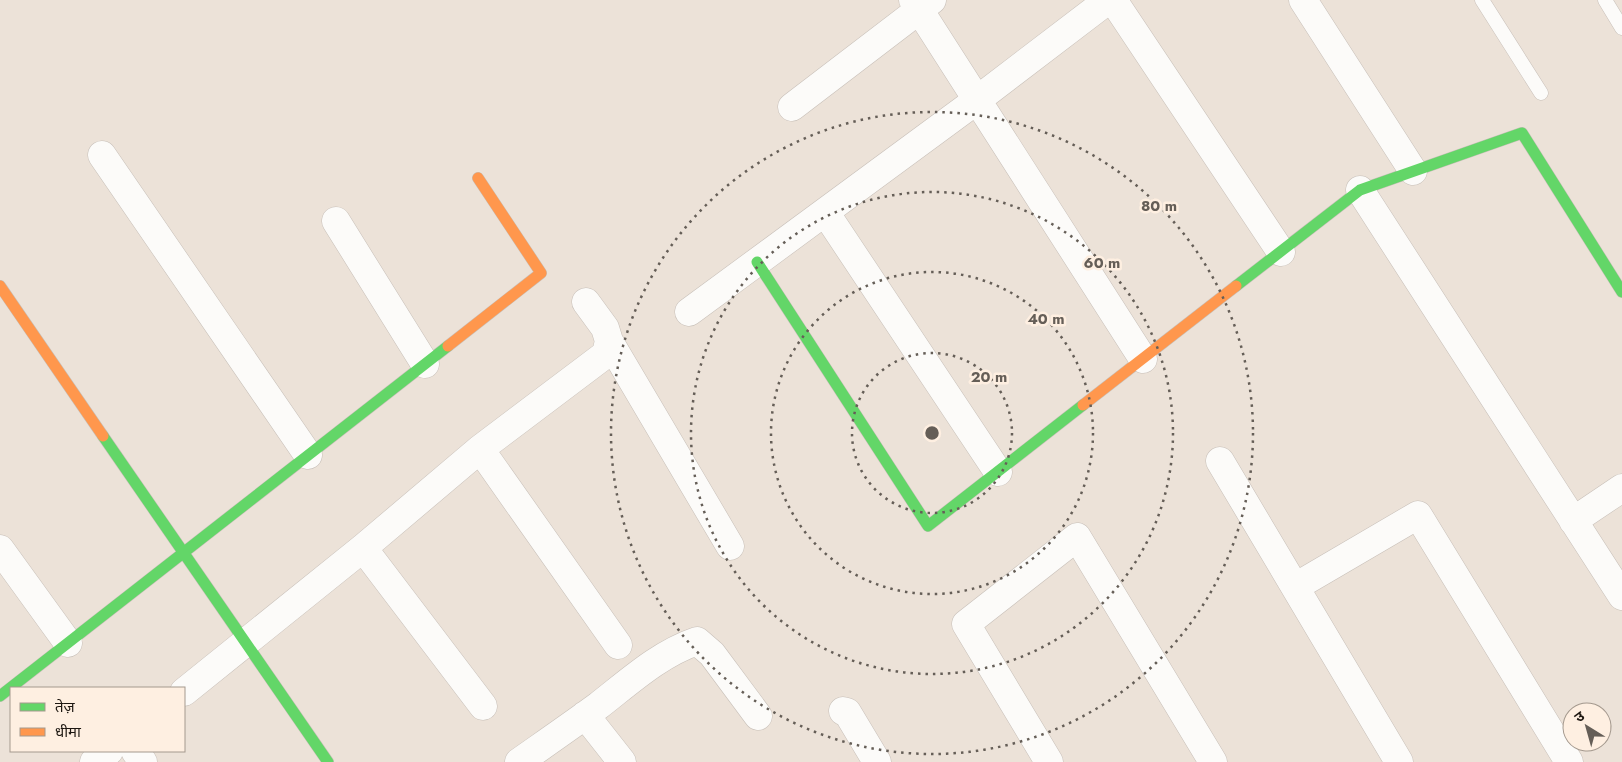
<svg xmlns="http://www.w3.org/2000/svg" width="1622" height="762" font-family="Jost,'Noto Sans Devanagari',sans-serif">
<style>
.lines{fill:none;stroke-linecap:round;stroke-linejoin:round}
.lane-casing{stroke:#c7bfb8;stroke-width:15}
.street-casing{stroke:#c7bfb8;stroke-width:29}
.fast-casing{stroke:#c7bfb8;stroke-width:12}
.slow-casing{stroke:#c7bfb8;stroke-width:12}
.lane{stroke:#fcfbf9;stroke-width:14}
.street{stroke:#fcfbf9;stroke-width:28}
.fast{stroke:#63d668;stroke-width:11}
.slow{stroke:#ff974d;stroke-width:11}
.ring{fill:none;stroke:#655e57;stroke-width:2.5;stroke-dasharray:2.5 5}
.centre{fill:#655e57;stroke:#feefe1;stroke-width:2.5}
.ring-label{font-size:15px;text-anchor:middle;font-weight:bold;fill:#655e57;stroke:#feefe1;stroke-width:5;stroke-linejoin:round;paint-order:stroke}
</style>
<rect width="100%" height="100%" fill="#ece2d8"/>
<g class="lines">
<defs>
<path id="lane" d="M1482 0 1541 93
M1605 0 1622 28"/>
<path id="street" d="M913 0 1143 359
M1113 0 1281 252
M1303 0 1413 171
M792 107 932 0
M102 155 308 455
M1360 190 1622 596
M825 212 998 472
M336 221 425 364
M689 312 977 100 1108 0
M609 341 730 546
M480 449 618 645
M1220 461 1399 762
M1573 521 1622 488
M363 548 483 706
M0 549 68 643
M1295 587 1418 515 1569 762
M184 692 363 548 480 449 606 354 609 341 605 328 586 302
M843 711 847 712 877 762
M585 715 622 762
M135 751 143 762
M94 762 109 751
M519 762C546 743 572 725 598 706 629 682 659 654 697 641L712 654 758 716
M1049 762 966 624 1077 537 1213 762"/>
<path id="fast" d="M757 262 928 526 1083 405
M1236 286 1360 190 1522 133 1622 292
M103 436 328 762
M0 696 448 346"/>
<path id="slow" d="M0 286 103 436
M448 346 541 273 478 178
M1083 405 1236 286"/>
</defs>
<use href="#lane" class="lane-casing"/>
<use href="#street" class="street-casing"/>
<use href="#fast" class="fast-casing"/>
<use href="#slow" class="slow-casing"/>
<use href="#lane" class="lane"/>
<use href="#street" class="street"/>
<use href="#fast" class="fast"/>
<use href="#slow" class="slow"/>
</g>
<g class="ring">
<circle cx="932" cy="433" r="80"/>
<circle cx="932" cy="433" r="161"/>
<circle cx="932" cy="433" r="241"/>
<circle cx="932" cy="433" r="321"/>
</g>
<circle cx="932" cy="433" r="8" class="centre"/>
<g class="ring-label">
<text x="1159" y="211">80 m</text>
<text x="1102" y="268">60 m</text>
<text x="1046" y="324">40 m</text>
<text x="989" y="382">20 m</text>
</g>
<rect x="10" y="687" width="175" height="65" fill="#feefe1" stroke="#a4998e"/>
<rect x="20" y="703" width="25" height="8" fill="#63d668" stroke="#a4998e"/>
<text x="55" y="712" font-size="15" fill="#1d1711">तेज़</text>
<rect x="20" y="728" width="25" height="8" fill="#ff974d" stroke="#a4998e"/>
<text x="55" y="737" font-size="15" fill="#1d1711">धीमा</text>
<g transform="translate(1587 727) rotate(323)"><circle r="24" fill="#feefe1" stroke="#a4998e"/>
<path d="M0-4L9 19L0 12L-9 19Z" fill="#655e57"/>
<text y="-8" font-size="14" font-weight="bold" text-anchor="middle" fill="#1d1711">उ</text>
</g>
</svg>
